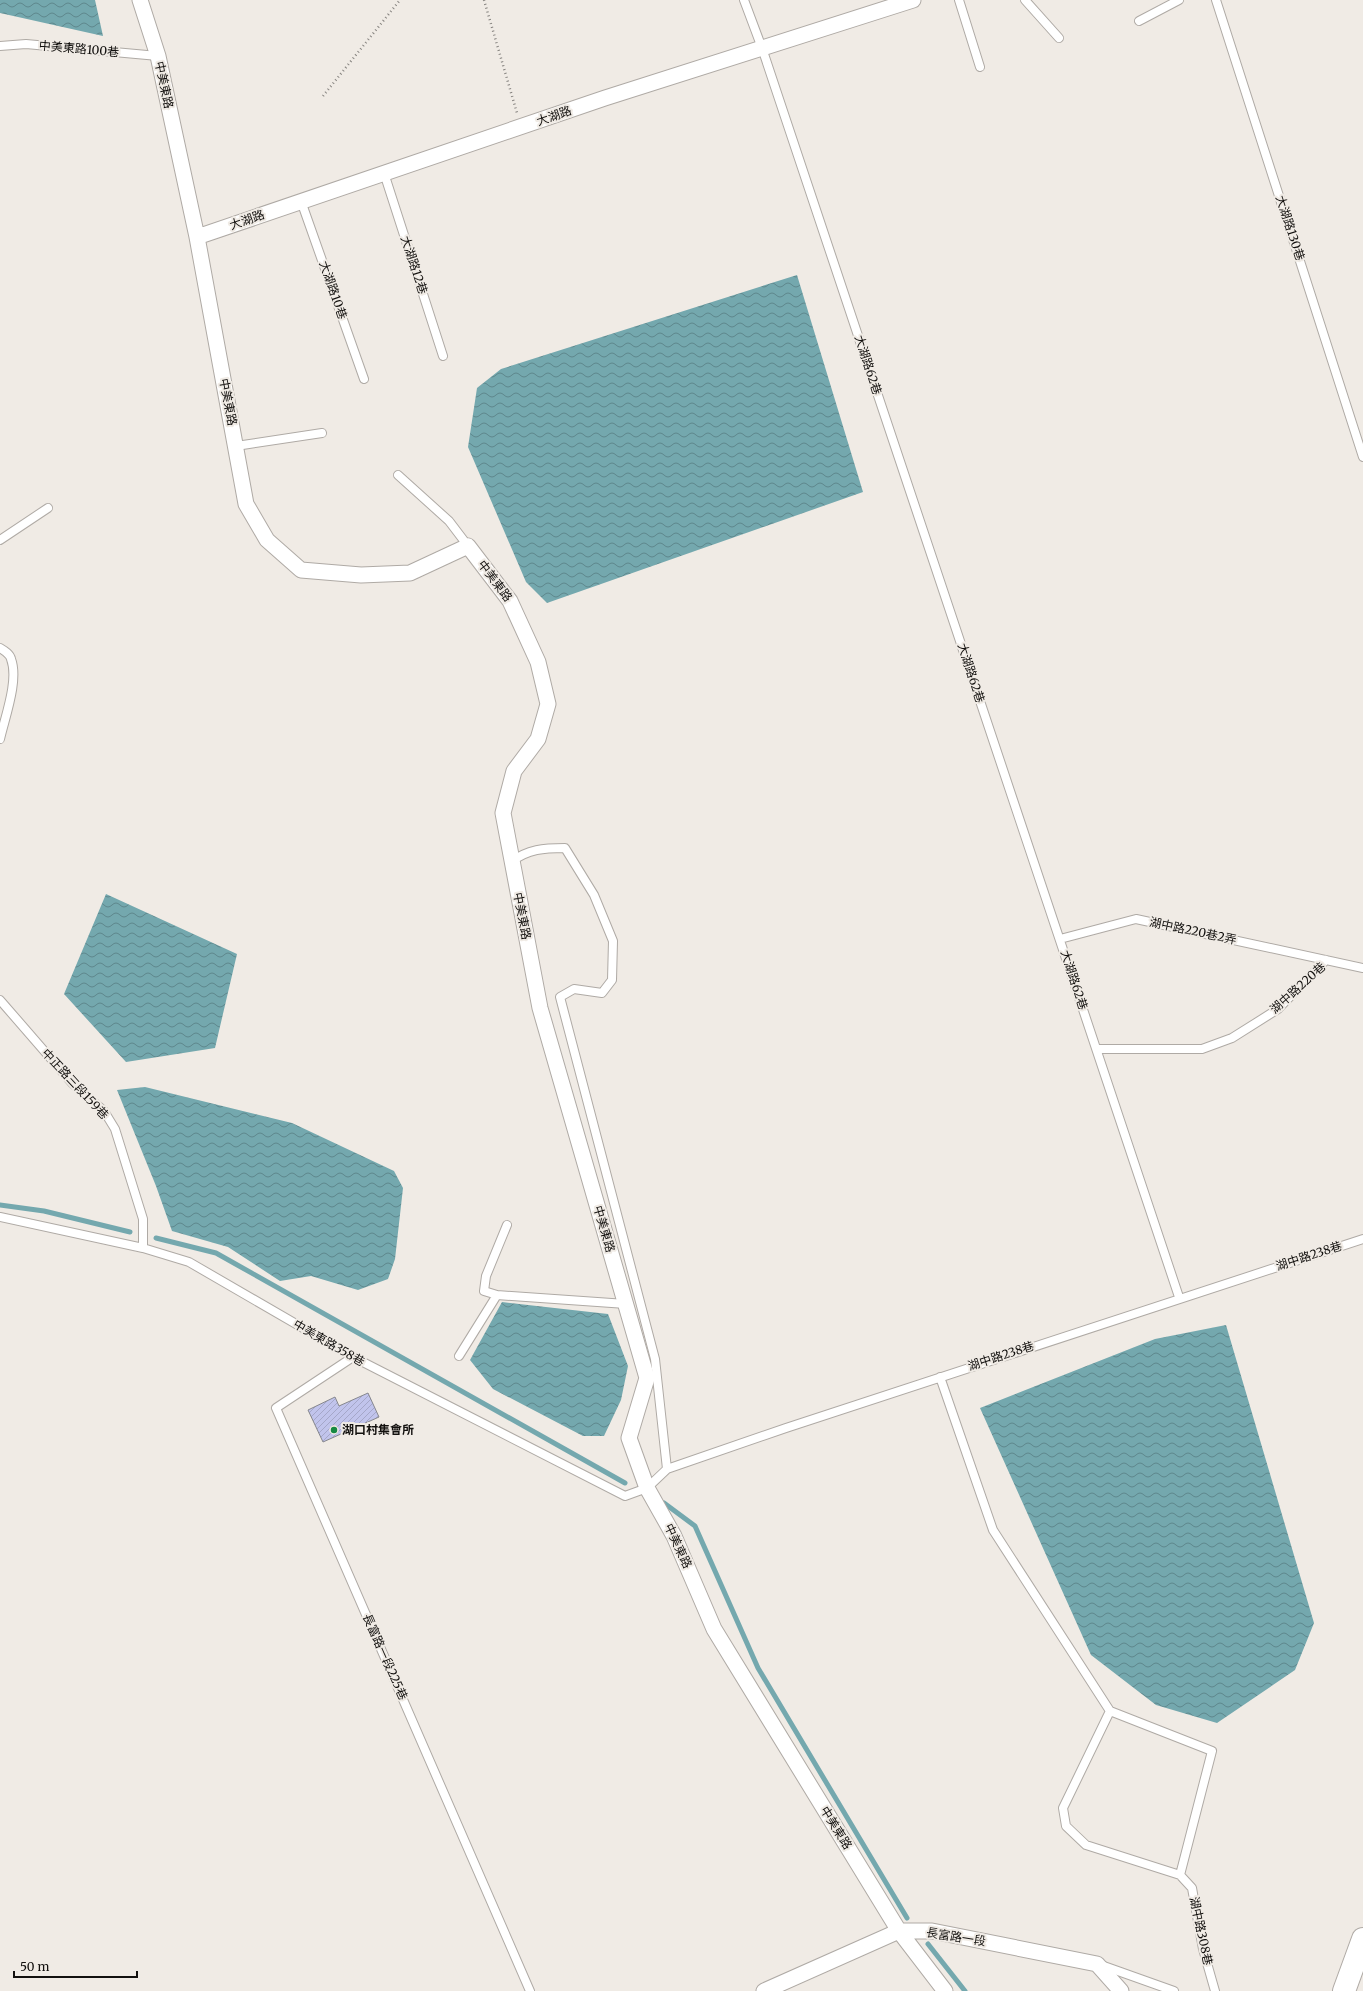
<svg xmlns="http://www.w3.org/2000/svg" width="1363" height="1991" font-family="Merriweather,'Noto Sans TC',serif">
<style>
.water{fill:url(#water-waves)}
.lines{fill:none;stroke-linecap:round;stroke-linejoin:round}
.stream{stroke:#74a8ae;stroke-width:5}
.building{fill:url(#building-hatch);stroke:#86878d}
.lane-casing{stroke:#afaaa5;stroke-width:10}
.street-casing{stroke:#afaaa5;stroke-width:17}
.secondary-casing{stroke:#afaaa5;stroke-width:24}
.path{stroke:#878480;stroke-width:2.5;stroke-dasharray:1 3;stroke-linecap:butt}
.lane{stroke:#fff;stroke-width:8}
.street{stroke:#fff;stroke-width:15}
.secondary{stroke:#fff;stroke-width:22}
.poi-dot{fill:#158942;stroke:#f0ebe5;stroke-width:1.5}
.labels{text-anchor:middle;stroke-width:4;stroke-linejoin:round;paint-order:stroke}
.street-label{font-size:12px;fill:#12100e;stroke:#f0ebe5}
.poi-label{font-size:12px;font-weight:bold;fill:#12100e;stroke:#f0ebe5;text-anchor:start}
</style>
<defs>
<pattern id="water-waves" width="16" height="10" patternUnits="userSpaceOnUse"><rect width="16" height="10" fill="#74a8ae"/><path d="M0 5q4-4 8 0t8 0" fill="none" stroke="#5e878c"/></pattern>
<pattern id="building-hatch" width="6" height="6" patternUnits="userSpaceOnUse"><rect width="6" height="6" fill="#c1c4ec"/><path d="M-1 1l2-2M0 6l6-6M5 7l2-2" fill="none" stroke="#a5a7c9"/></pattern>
</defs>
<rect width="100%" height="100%" fill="#f0ebe5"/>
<path class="water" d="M0 0H95L103 36 0 13Z
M797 275 863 492 547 603 526 582 468 447 477 388 501 369Z
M106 894 237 954 215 1048 126 1062 64 994Z
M145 1087 292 1123 394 1171 403 1188 395 1259 388 1279 358 1290 311 1276 280 1281 228 1247 172 1231 156 1186 117 1090Z
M502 1302 608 1314 628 1366 621 1400 604 1436H583L493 1389 470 1360Z
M1226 1325 1314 1623 1295 1670 1217 1723 1156 1705 1091 1655 980 1408 1155 1339Z"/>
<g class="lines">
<path class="stream" d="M0 1205 44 1211 130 1232
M156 1238 216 1253 625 1483
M664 1503 695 1526 758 1668 907 1918
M928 1944 965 1991"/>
</g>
<path class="building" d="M368 1393 379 1417 323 1442 308 1410 335 1397 339 1406Z"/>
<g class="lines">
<defs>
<path id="lane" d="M744 0 762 48 1179 1297
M959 0 980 67
M1025 0 1059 38
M1216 0 1363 457
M1139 21 1179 0
M0 46 26 44 158 56
M384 173 443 356
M301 201 364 379
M236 446 322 433
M398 475 449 521 468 546
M0 540 48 508
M0 648C5 651 10 654 11 659 19 680 5 717 0 739
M511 862C528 849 544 848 565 848L594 895 613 941 612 980 602 993 574 989 560 997 655 1359 667 1469
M1060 939 1136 919 1363 968
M0 1000 72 1083 104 1111 115 1129 143 1219V1248
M1097 1049H1202L1232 1038 1278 1009 1326 960
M0 1217 143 1248 189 1262 353 1357 625 1496 647 1488 667 1469 786 1428 1363 1239
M497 1295 484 1291 486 1276 507 1225
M459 1356 497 1295 626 1304
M353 1357 276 1408 530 1991
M940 1377 993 1530 1110 1711 1212 1751 1180 1875
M1110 1711 1063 1808 1066 1826 1086 1845 1180 1875 1192 1888 1203 1949 1215 1991
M1101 1965 1174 1991"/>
<path id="street" d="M140 0 158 56 197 237 246 504 267 540 301 570 361 575 410 573 468 546 510 601 538 662 548 704 538 739 514 771 503 813 540 1008 647 1378 629 1438 647 1488 674 1536 714 1629 899 1931 945 1991
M197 237 605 98 913 0
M764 1991 899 1931H932L1097 1964 1121 1991"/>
<path id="secondary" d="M1344 1991 1363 1939"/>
</defs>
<use href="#lane" class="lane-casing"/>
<use href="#street" class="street-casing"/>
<use href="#secondary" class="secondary-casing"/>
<path class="path" d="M484 0 517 113
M323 96 400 0"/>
<use href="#lane" class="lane"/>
<use href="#street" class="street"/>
<use href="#secondary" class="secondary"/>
</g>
<circle class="poi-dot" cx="334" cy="1430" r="4"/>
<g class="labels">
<g class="street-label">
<text transform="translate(79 49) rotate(5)" y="4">中美東路100巷</text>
<text transform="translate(164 85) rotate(78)" y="4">中美東路</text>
<text transform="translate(554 116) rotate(-19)" y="4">大湖路</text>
<text transform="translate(247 220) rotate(-19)" y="4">大湖路</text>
<text transform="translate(1290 228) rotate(72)" y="4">大湖路130巷</text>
<text transform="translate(414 265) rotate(72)" y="4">大湖路12巷</text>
<text transform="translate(333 290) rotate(71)" y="4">大湖路10巷</text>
<text transform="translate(868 365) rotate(72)" y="4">大湖路62巷</text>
<text transform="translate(228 402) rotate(79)" y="4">中美東路</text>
<text transform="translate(495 581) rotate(53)" y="4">中美東路</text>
<text transform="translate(971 673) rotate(72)" y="4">大湖路62巷</text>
<text transform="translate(522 916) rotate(79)" y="4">中美東路</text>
<text transform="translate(1193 931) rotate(12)" y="4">湖中路220巷2弄</text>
<text transform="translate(1074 980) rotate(72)" y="4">大湖路62巷</text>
<text transform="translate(1298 988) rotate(-42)" y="4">湖中路220巷</text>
<text transform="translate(75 1084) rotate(47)" y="4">中正路三段159巷</text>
<text transform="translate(604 1229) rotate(74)" y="4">中美東路</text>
<text transform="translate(1309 1256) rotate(-18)" y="4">湖中路238巷</text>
<text transform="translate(329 1343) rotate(30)" y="4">中美東路358巷</text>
<text transform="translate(1001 1356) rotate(-18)" y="4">湖中路238巷</text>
<text transform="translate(678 1546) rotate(65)" y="4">中美東路</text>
<text transform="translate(385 1657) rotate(66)" y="4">長富路一段225巷</text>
<text transform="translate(836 1828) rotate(58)" y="4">中美東路</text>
<text transform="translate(1201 1931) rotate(78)" y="4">湖中路308巷</text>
<text transform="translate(956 1937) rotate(9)" y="4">長富路一段</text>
</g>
<g class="poi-label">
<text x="342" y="1434">湖口村集會所</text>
</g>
</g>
<path d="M14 1971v6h123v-6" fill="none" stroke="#12100e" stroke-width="2"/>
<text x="20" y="1971" font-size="12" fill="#12100e" stroke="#f0ebe5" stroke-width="3" paint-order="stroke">50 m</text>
</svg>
